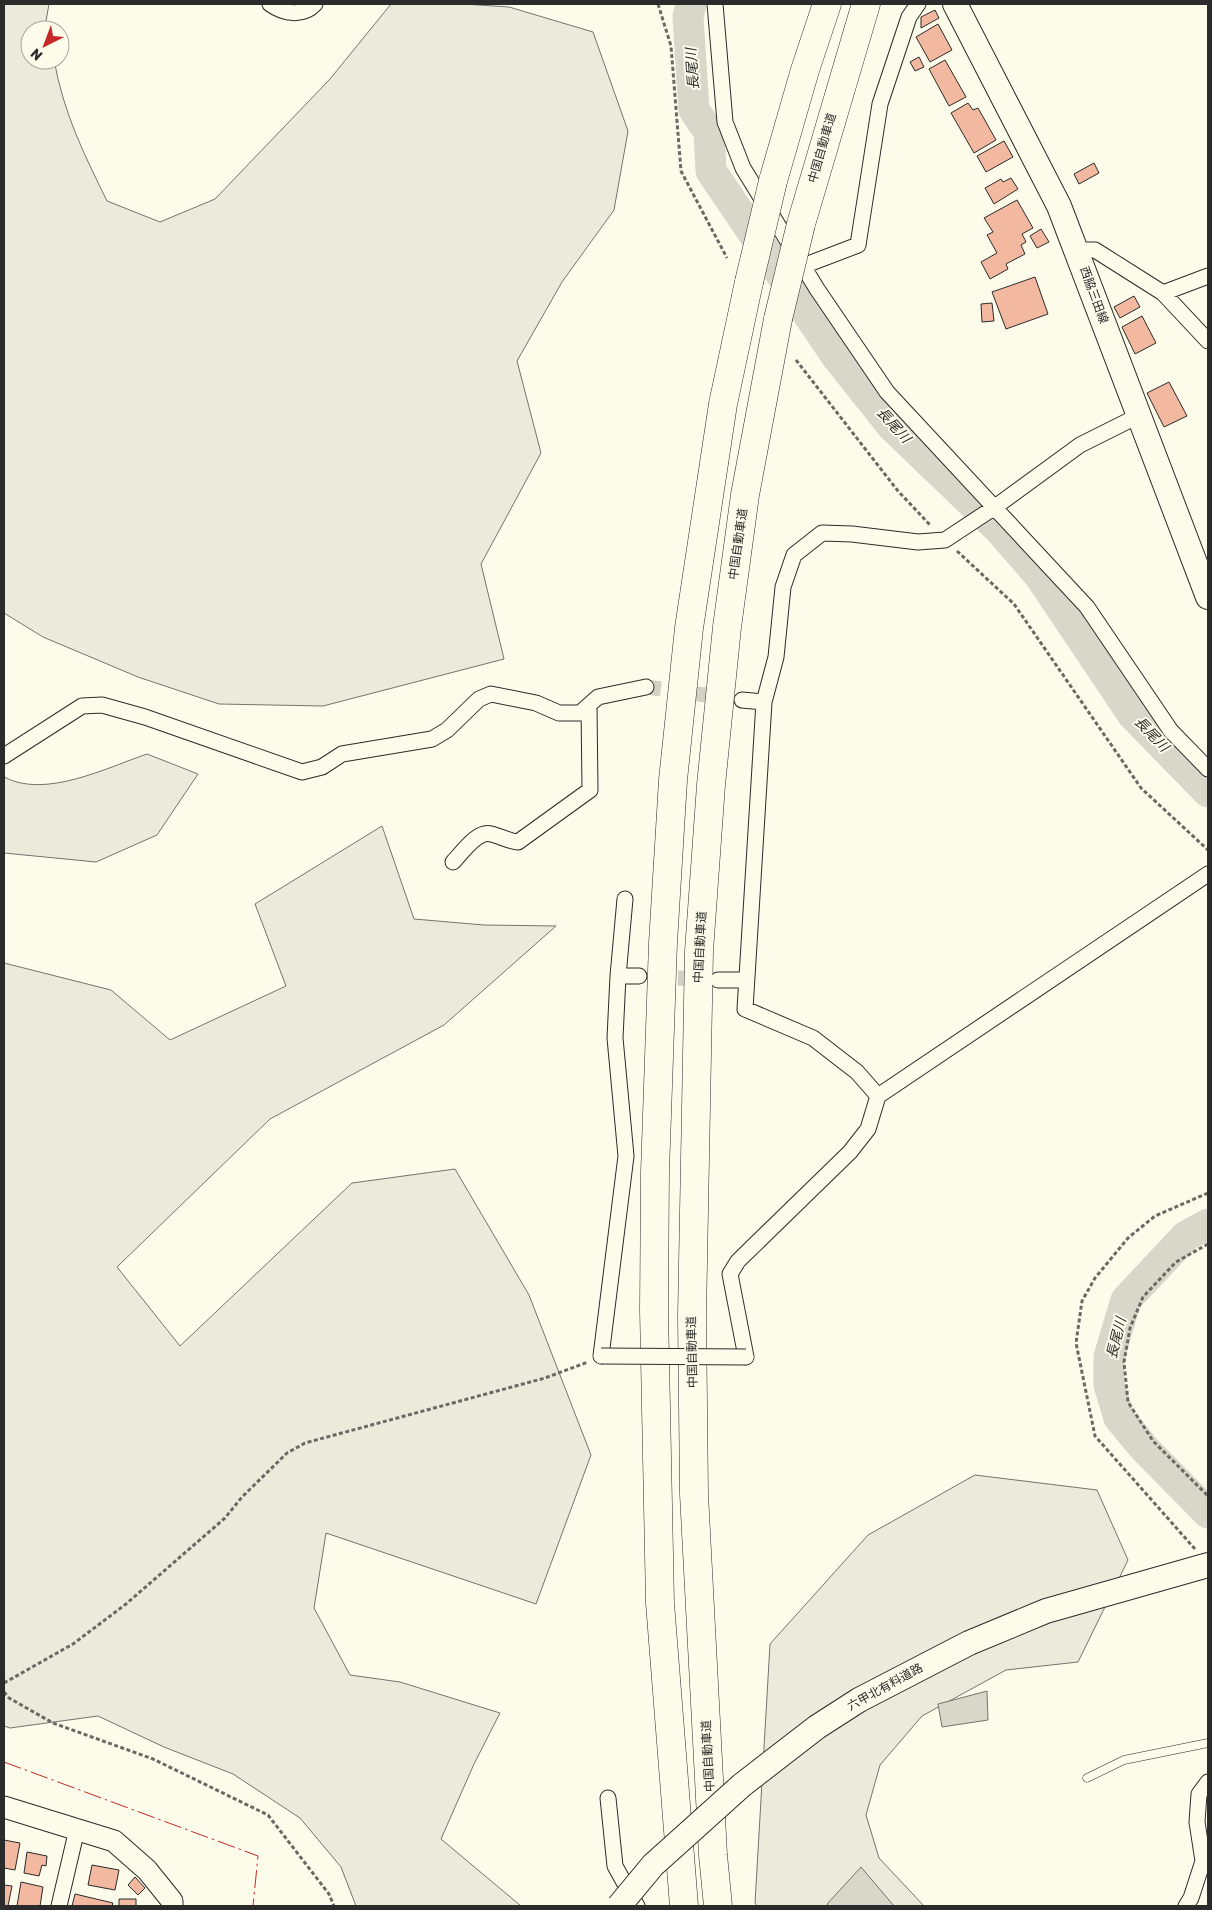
<svg xmlns="http://www.w3.org/2000/svg" width="1212" height="1910" font-family="Rubik,'Noto Sans JP',sans-serif">
<style>
.green{fill:#ecebdb;stroke:#74746e}
.water{fill:#d8d7c9;stroke:#74746e}
.lines{fill:none;stroke-linecap:round;stroke-linejoin:round}
.river{stroke:#d8d7c9;stroke-width:31}
.building{fill:#f2b8a0;stroke:#2b2b2b}
.street-tunnel{stroke:#d3d1c4;stroke-width:15;stroke-dasharray:15 8;stroke-linecap:butt}
.lane-casing{stroke:#2b2b2b;stroke-width:9}
.street-casing{stroke:#2b2b2b;stroke-width:17}
.secondary-casing{stroke:#2b2b2b;stroke-width:23}
.primary-casing{stroke:#2b2b2b;stroke-width:26}
.highway-casing{stroke:#2b2b2b;stroke-width:29}
.path{stroke:#6a6964;stroke-width:3;stroke-dasharray:4 2.5;stroke-linecap:butt}
.lane{stroke:#fdfbea;stroke-width:8}
.street{stroke:#fdfbea;stroke-width:15}
.secondary{stroke:#fdfbea;stroke-width:21}
.primary{stroke:#fdfbea;stroke-width:24}
.highway{stroke:#fdfbea;stroke-width:28}
.street-bridge-casing{stroke:#2b2b2b;stroke-width:17;stroke-linecap:butt}
.primary-bridge-casing{stroke:#2b2b2b;stroke-width:26;stroke-linecap:butt}
.highway-bridge-casing{stroke:#2b2b2b;stroke-width:29;stroke-linecap:butt}
.street-bridge{stroke:#fdfbea;stroke-width:15}
.primary-bridge{stroke:#fdfbea;stroke-width:24}
.highway-bridge{stroke:#fdfbea;stroke-width:28}
.power{stroke:#c62828;stroke-width:1;stroke-dasharray:18 4 2.5 4;stroke-linecap:butt}
.labels{text-anchor:middle;stroke-width:4;stroke-linejoin:round;paint-order:stroke}
.street-label{font-size:12px;fill:#2b2b2b;stroke:#fdfbea}
.water-label{font-size:14px;font-style:italic;fill:#2b2b2b;stroke:#fdfbea}
</style>
<rect width="100%" height="100%" fill="#fdfbea"/>
<path class="green" d="M4 4H49L46 21 48 30H30V60H54C64 114 83 152 107 201L160 222 215 199 330 79 391 4H464L509 7 593 32 628 131 614 210 562 282 517 361 541 453 481 564 504 659 323 706 219 704 138 677 43 637 4 613Z
M147 754 198 774 157 835 96 862 4 853V777C45 799 106 768 147 754Z
M382 826 414 919 484 925 556 926 444 1025 270 1119 117 1267 180 1346 352 1183 455 1169 529 1295 591 1455 536 1604 326 1533 314 1608 350 1675 400 1682 500 1713 474 1764 441 1839 521 1906H356L341 1867 300 1818 233 1774 164 1747 98 1716 10 1728 4 1726V963L111 990 170 1040 286 986 255 904Z
M975 1475 1097 1490 1128 1560 1078 1662 1006 1670 922 1716 880 1765 866 1815 879 1858 924 1906H757L755 1903 770 1644 868 1535Z"/>
<path class="water" d="M987 1691 988 1720 942 1727 938 1704Z
M861 1867 894 1906H827L828 1903Z"/>
<g class="lines">
<path class="river" d="M691 4 688 17 694 110 709 132 711 171 837 357 892 426 999 529 1039 575 1133 715 1208 792
M1208 1224 1186 1236 1126 1300 1109 1357V1385L1119 1418 1145 1449 1208 1513"/>
</g>
<path class="building" d="M935 10 939 18 921 28V17Z
M938 24 952 50 930 62 916 37Z
M919 57 924 67 915 71 910 62Z
M945 60 966 97 949 106 929 69Z
M968 103 973 110 978 108 996 140 974 153 951 113Z
M1004 141 1013 157 986 172 977 156Z
M1094 163 1099 173 1079 184 1074 174Z
M1011 178 1018 189 994 204 985 188 1001 179 1003 182Z
M1017 200 1033 228 1022 234 1026 242 1021 245 1025 254 1006 264 1008 269 990 279 981 262 997 253 987 235 993 232 984 218Z
M1041 229 1049 242 1037 248 1030 236Z
M1035 277 1048 314 1006 329 992 292Z
M1134 296 1140 307 1120 318 1114 307Z
M992 303 994 321 982 322 981 304Z
M1142 316 1156 343 1135 354 1122 327Z
M1169 382 1187 416 1164 427 1147 393Z
M4 1840 20 1843 15 1870 4 1868Z
M27 1852 47 1856 46 1866 42 1865 39 1876 24 1873Z
M92 1865 119 1870 115 1890 88 1885Z
M135 1877 145 1888 138 1895 128 1885Z
M21 1882 43 1887 40 1906H17Z
M4 1885 12 1886 8 1906H4Z
M75 1894 113 1903 112 1906H72Z
M119 1899H136V1906H119Z"/>
<g class="lines">
<path class="street-tunnel" d="M646 687 742 700
M655 977 705 979"/>
<defs>
<path id="lane" d="M1087 1778 1124 1760 1208 1743"/>
<path id="street" d="M270 4C284 14 303 17 315 4
M715 4 725 122 743 168 817 289 887 392 1087 607 1171 731 1208 769
M1078 250H1095L1163 293 1208 341
M803 266 858 245 880 104 909 17 918 4
M1163 293 1208 276
M742 700 764 702
M4 756 82 706 102 705 145 717 302 772 322 767 342 754 432 739 447 730 479 699 491 694 536 703 559 713H580L598 697 646 687
M453 862C462 853 477 830 491 834 500 836 508 841 518 842L590 790 589 705
M618 976 625 899
M718 980H746
M878 1096 1208 874
M601 1356 626 1156 615 1038 618 976H639
M746 1357 730 1274 738 1261 850 1152 868 1129 878 1096 857 1072 813 1038 745 1009 764 702 776 657 783 587 794 555 822 533 852 534 918 542 945 540 995 507 1080 445 1138 416
M608 1798 615 1866 637 1906
M59 1906 77 1829
M1186 1906 1191 1898 1203 1861 1197 1822 1199 1794 1208 1782"/>
<path id="secondary" d="M4 1807 114 1841 147 1870 172 1901V1906"/>
<path id="primary" d="M955 4 1059 206 1208 597
M742 1785 817 1727 859 1700 969 1643 1046 1611 1208 1565"/>
<path id="highway" d="M773 181 805 70 827 4
M801 224 866 4
M684 1906 660 1603 654 1310 655 1172 663 943 673 780 689 628 723 404 749 282
M718 1906 713 1855 694 1494 692 1316 699 951 711 785 727 627 745 495 778 319"/>
</defs>
<use href="#lane" class="lane-casing"/>
<use href="#street" class="street-casing"/>
<use href="#secondary" class="secondary-casing"/>
<use href="#primary" class="primary-casing"/>
<use href="#highway" class="highway-casing"/>
<path class="path" d="M658 4 671 46 681 171 727 258
M796 360 898 491 931 526
M957 551 1014 604 1141 788 1208 850
M1208 1244 1176 1262 1143 1297 1130 1328 1124 1362 1128 1402 1153 1441 1208 1496
M1195 1549 1095 1436 1076 1343 1082 1301 1095 1278 1128 1238 1155 1216 1208 1193
M4 1683 73 1644 126 1604 225 1518 242 1497 287 1453 305 1443 545 1378 588 1362
M4 1692 9 1698 53 1723 153 1759 268 1815 329 1894 334 1906"/>
<use href="#lane" class="lane"/>
<use href="#street" class="street"/>
<use href="#secondary" class="secondary"/>
<use href="#primary" class="primary"/>
<use href="#highway" class="highway"/>
<defs>
<path id="street-bridge" d="M601 1356 746 1357"/>
<path id="primary-bridge" d="M619 1906 653 1865 742 1785"/>
<path id="highway-bridge" d="M749 282 773 181
M778 319 801 224"/>
</defs>
<use href="#street-bridge" class="street-bridge-casing"/>
<use href="#primary-bridge" class="primary-bridge-casing"/>
<use href="#highway-bridge" class="highway-bridge-casing"/>
<use href="#street-bridge" class="street-bridge"/>
<use href="#primary-bridge" class="primary-bridge"/>
<use href="#highway-bridge" class="highway-bridge"/>
<path class="power" d="M4 1762 258 1856 253 1906"/>
</g>
<g class="labels">
<g class="street-label">
<text transform="translate(822 148) rotate(-74)" y="4">中国自動車道</text>
<text transform="translate(1094 295) rotate(70)" y="4">西脇三田線</text>
<text transform="translate(738 544) rotate(-82)" y="4">中国自動車道</text>
<text transform="translate(700 947) rotate(-87)" y="4">中国自動車道</text>
<text transform="translate(692 1352) rotate(-91)" y="4">中国自動車道</text>
<text transform="translate(885 1687) rotate(-29)" y="4">六甲北有料道路</text>
<text transform="translate(708 1756) rotate(-93)" y="4">中国自動車道</text>
</g>
<g class="water-label">
<text transform="translate(692 69) rotate(-94)" y="5">長尾川</text>
<text transform="translate(894 425) rotate(48)" y="5">長尾川</text>
<text transform="translate(1152 734) rotate(46)" y="5">長尾川</text>
<text transform="translate(1116 1338) rotate(-76)" y="5">長尾川</text>
</g>
</g>
<rect width="1212" height="1910" fill="none" stroke="#2b2b2b" stroke-width="10"/>
<g transform="translate(45 45) rotate(222)"><circle r="24" fill="#fdfbea" stroke="#a9a89e"/>
<path d="M0-4L9 19L0 12L-9 19Z" fill="#c62828"/>
<text y="-8" font-size="14" font-weight="bold" text-anchor="middle" fill="#2b2b2b">N</text>
</g>
</svg>
